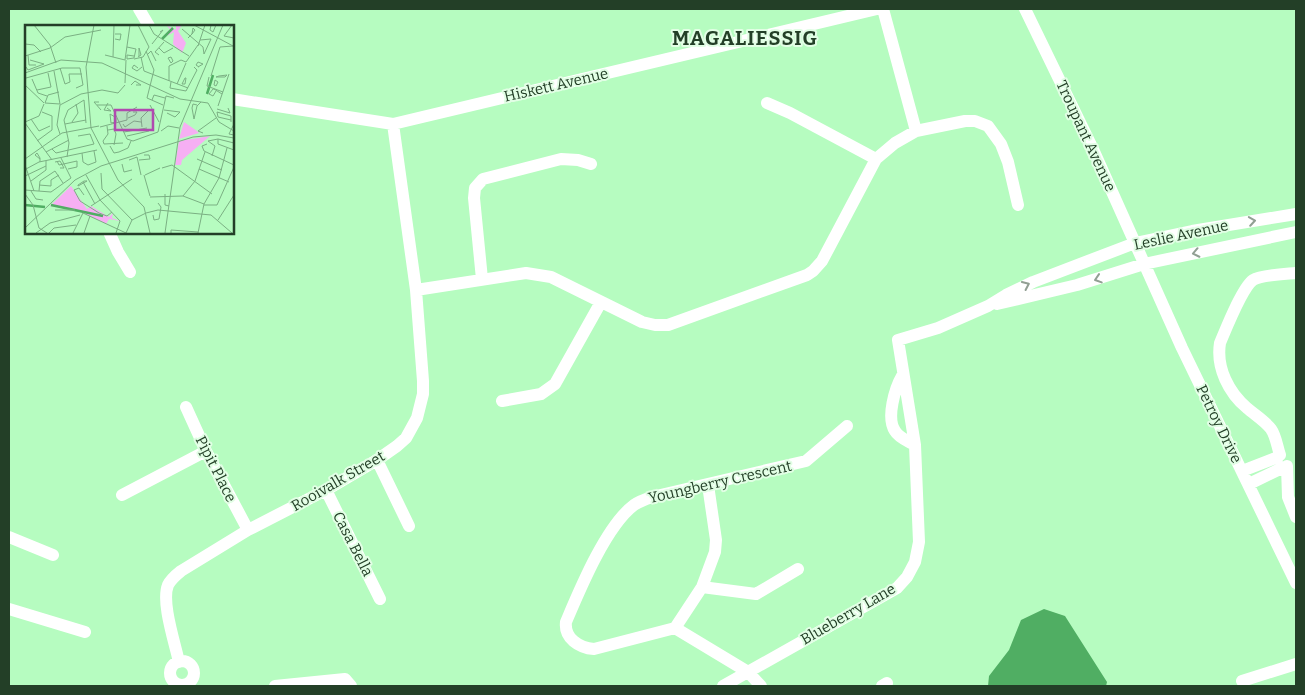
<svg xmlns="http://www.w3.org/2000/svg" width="1305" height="695" font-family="Bitter,serif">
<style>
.water{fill:#50ae63}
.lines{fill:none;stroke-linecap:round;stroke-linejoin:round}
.minor{stroke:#fff;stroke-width:12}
.oneway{stroke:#919f93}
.labels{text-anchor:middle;stroke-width:4;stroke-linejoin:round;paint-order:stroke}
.street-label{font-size:15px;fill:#233f27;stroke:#e2fee5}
.district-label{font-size:20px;font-weight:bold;letter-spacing:1px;fill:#233f27;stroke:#e2fee5}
.inset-river{fill:none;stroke:#50ae63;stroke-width:2.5}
.inset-road{fill:none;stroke:#7bb083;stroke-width:1}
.view{fill:#b04aaf;fill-opacity:0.15;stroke:#b04aaf;stroke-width:2.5}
.inset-edge{fill:none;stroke:#233f27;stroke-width:2.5}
</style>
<rect width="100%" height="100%" fill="#b6fcc0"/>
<path class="water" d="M1044 609 1065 616 1107 682 1106 686H988L989 676 1009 650 1021 620Z"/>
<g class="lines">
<path class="minor" d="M139 9 149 26
M883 9 916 131
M1025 9 1092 147 1182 348 1296 583
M232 99 393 124 877 9
M767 103 790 113 876 159
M109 232 118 252 130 272
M482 279 474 198 475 188 483 179 561 159 578 160 591 164
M416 290 526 273 551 277 642 322 655 325H668L807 275 813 271 822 261 876 159 895 143 916 131 965 121H975L988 126 1001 144 1008 162 1018 205
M997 304 1077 285 1144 264 1296 232
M902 376C895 388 886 418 895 431 899 438 908 441 915 445
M502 401 541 394 555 384 601 302
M186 407 206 451 248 530
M1280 455C1277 446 1276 436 1271 429 1265 421 1255 415 1247 408 1229 393 1216 368 1220 343 1226 329 1242 288 1253 280 1261 275 1286 274 1296 273
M377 460 409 526
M1287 466 1288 497 1296 517
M1242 471 1278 457
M1249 484 1284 467
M326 490 380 599
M122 495 206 451
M9 537 53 555
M702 587 756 594 798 569
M9 609 85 632
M675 628 594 649C579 648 564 638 566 622 580 589 606 526 634 505 640 501 646 499 652 497L806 461 847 426
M675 628 702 587 715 552 716 540 708 485
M675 628 748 672 761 686
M170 673a12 12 0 1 1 24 0a12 12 0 1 1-24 0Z
M179 662C175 643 161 602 168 585 171 579 176 575 181 571L248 530 326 490 377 460 397 446 406 438 417 418 423 394V381L416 290 393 124
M1242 681 1296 664
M275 686 345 679 351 686
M723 686 897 588 907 577 915 562 919 542 915 445 898 340 938 328 988 306 1006 295 1033 282 1135 243 1192 231 1296 214
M882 686 887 683"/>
</g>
<defs><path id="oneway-chevron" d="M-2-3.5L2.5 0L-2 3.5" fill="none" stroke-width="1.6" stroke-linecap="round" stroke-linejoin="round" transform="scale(1.25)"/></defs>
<g class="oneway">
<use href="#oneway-chevron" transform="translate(1252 221) rotate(-9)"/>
<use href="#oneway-chevron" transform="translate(1196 253) rotate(168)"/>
<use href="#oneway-chevron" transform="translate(1098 279) rotate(162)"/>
<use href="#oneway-chevron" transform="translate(1026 285) rotate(-25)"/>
</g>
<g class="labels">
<g class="street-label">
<text transform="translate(556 85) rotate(-13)" y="5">Hiskett Avenue</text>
<text transform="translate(1086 136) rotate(65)" y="5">Troupant Avenue</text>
<text transform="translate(1181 235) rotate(-12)" y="5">Leslie Avenue</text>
<text transform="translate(1219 424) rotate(64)" y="5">Petroy Drive</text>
<text transform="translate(216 469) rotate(63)" y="5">Pipit Place</text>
<text transform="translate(338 481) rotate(-30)" y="5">Rooivalk Street</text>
<text transform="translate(720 482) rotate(-13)" y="5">Youngberry Crescent</text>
<text transform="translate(353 544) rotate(63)" y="5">Casa Bella</text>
<text transform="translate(848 614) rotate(-30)" y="5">Blueberry Lane</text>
</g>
<g class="district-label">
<text x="745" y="45">MAGALIESSIG</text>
</g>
</g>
<g transform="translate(25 25)">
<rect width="209" height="209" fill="#b6fcc0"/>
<path d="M141 0 151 5V0H157L153 6 161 18 157 28 148 19 149 7 136 14 145 4ZM159 97 172 106 174 108 154 114ZM185 111 157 135 156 140H150L154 116ZM46 161 62 184 66 181 84 192 88 188 87 193 95 196 84 194 81 199 54 186 25 181Z" fill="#f6aff3"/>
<path class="inset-river" d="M137 14 148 3M182 69 188 50M0 180 20 182M26 180 78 191"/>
<path class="inset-road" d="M9 0 25 20 31 38M69 0 61 42 66 103 93 155 119 182 125 208M113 0 124 22M124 0 129 9 164 31M169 0 208 21M186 0 185 5 188 7 191 0M207 0 199 11 209 13M157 4 178 22 179 29 186 14 175 15M163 13 167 9 170 5 168 3 167 9M90 14 95 15 96 9H90M0 19 9 20 16 27M127 19 138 5 135 7M173 21 180 0M102 22 111 24 109 33 102 34V30L109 31M134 23 139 28 148 23M121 26 129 45 122 73 138 80M123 29 126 26 131 36M3 30 4 40H11M80 30 100 35 105 0M134 30 130 27 139 17M0 31 25 23 40 12 76 5M88 32 89 0M113 32 116 30 114 23V31M116 32 119 46 163 63M146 32 148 36 146 38 143 33ZM109 34 118 32 124 22M161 37 173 20M1 42 3 45 19 39 5 35M173 42 178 39 173 37 171 40 174 42M35 43 40 59 45 57 44 49H57M113 43 109 40 107 43 112 46 117 42M29 46 35 79M0 48 36 35 77 38 155 74 183 78 194 97 209 106M202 50 200 52H191L194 51ZM186 51 195 22 208 21M184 52 182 61 198 67M1 53 37 43H55L58 60 51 63M161 53 160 59H157L160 53ZM7 54 13 68 22 71M190 55 193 57 191 61 189 60ZM144 56V41L156 35 161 37M146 57 145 63 161 66 172 45 169 42M100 58 101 35M152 59 161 38M0 60 19 78M106 60 110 56 116 60H111M12 65 26 62 23 48M77 65 93 68 100 60M191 66 188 71 184 69 188 64H189L197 69M56 69 77 65M59 75 61 98M127 75 129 70 140 73M74 77H69L76 85M20 78 23 70 34 67M20 78 35 79M35 80 56 69M72 80H86L102 114 108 116 133 107 141 71 149 73M125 80 134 97M172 80 168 79 167 83 169 94 172 81 176 77M193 81 204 49M82 83 86 86 79 85 83 78M192 84 205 88 203 83M139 85 155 87 150 92 142 88M17 87 27 91V105M90 92 85 89 86 98 91 97V93M103 93 110 90 112 87H108M6 94 14 106 25 101M206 95 193 92 192 87 206 91V97M0 97 14 91 19 79M47 97 53 88 51 79M0 98 27 135M40 99 61 95M98 99 100 102 109 96 116 97M209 99 204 109 209 110M82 101 83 109 78 116 79 119 98 118M75 102 102 95V88L112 82M117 102 116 93 123 86M83 105 89 104 91 109 89 120M136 106 143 101 154 103M99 107 122 103M178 108 173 106 191 93M35 109 32 100 35 80M102 111 124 106M193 114V119L209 125M12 116 27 105M183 116 193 114 209 118M183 116 190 121 187 131M182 119 177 121 179 126 209 140M85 121 89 128 94 127 103 123 106 116M27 124 31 128 69 119 65 109 53 111M21 127 44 115M57 128 58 137 63 140 71 137 69 126M42 132 44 118 39 95 43 85 59 75M0 134 37 108 74 101M15 134 10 130 12 128 15 133V137M172 134 197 145M104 135 112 132 116 150M114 135 125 134 124 130H119M32 136 34 140 52 136V142L43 144M30 137 35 136 39 143H35M97 139 99 147 107 145M0 140 9 166M137 143 147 140 187 169M1 144 14 137 72 125M174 144 204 157M76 148 77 164 107 195M61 150 75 175M119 150 125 171M120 150 135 143M0 151 21 141M6 156 21 145V136M59 156H62L53 161V160ZM58 157 70 179M14 160 26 161V155L34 150M0 165 26 167 46 153 36 133M6 166 11 174 18 175M14 166 15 156 30 146 38 158M0 169 8 180 14 203 22 208M140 169V180L144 181M59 170 54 163 49 165 55 176 74 188 82 191 87 187M158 171 170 156 180 127M125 172 158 171 179 179M75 175 95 196 91 208M179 180H192L209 142M66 181 107 154M30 185H50M121 188 133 185 186 190 207 208M128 190 129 195 134 194 136 182 133 178M193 195 209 170M0 203 50 155 76 141 168 112 191 110 209 113M11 208 25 198 55 190M24 208 29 203 51 200M48 208 58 188 101 208M59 208 65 191M101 208 107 195 121 188M140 208 155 102 198 0M146 208V205L173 207M173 208 179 179 194 153 202 123"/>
<path class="view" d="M90 85H128V105H90Z"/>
<rect width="209" height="209" class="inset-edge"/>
</g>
<rect width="1305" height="695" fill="none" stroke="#233f27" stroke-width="20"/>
</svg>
